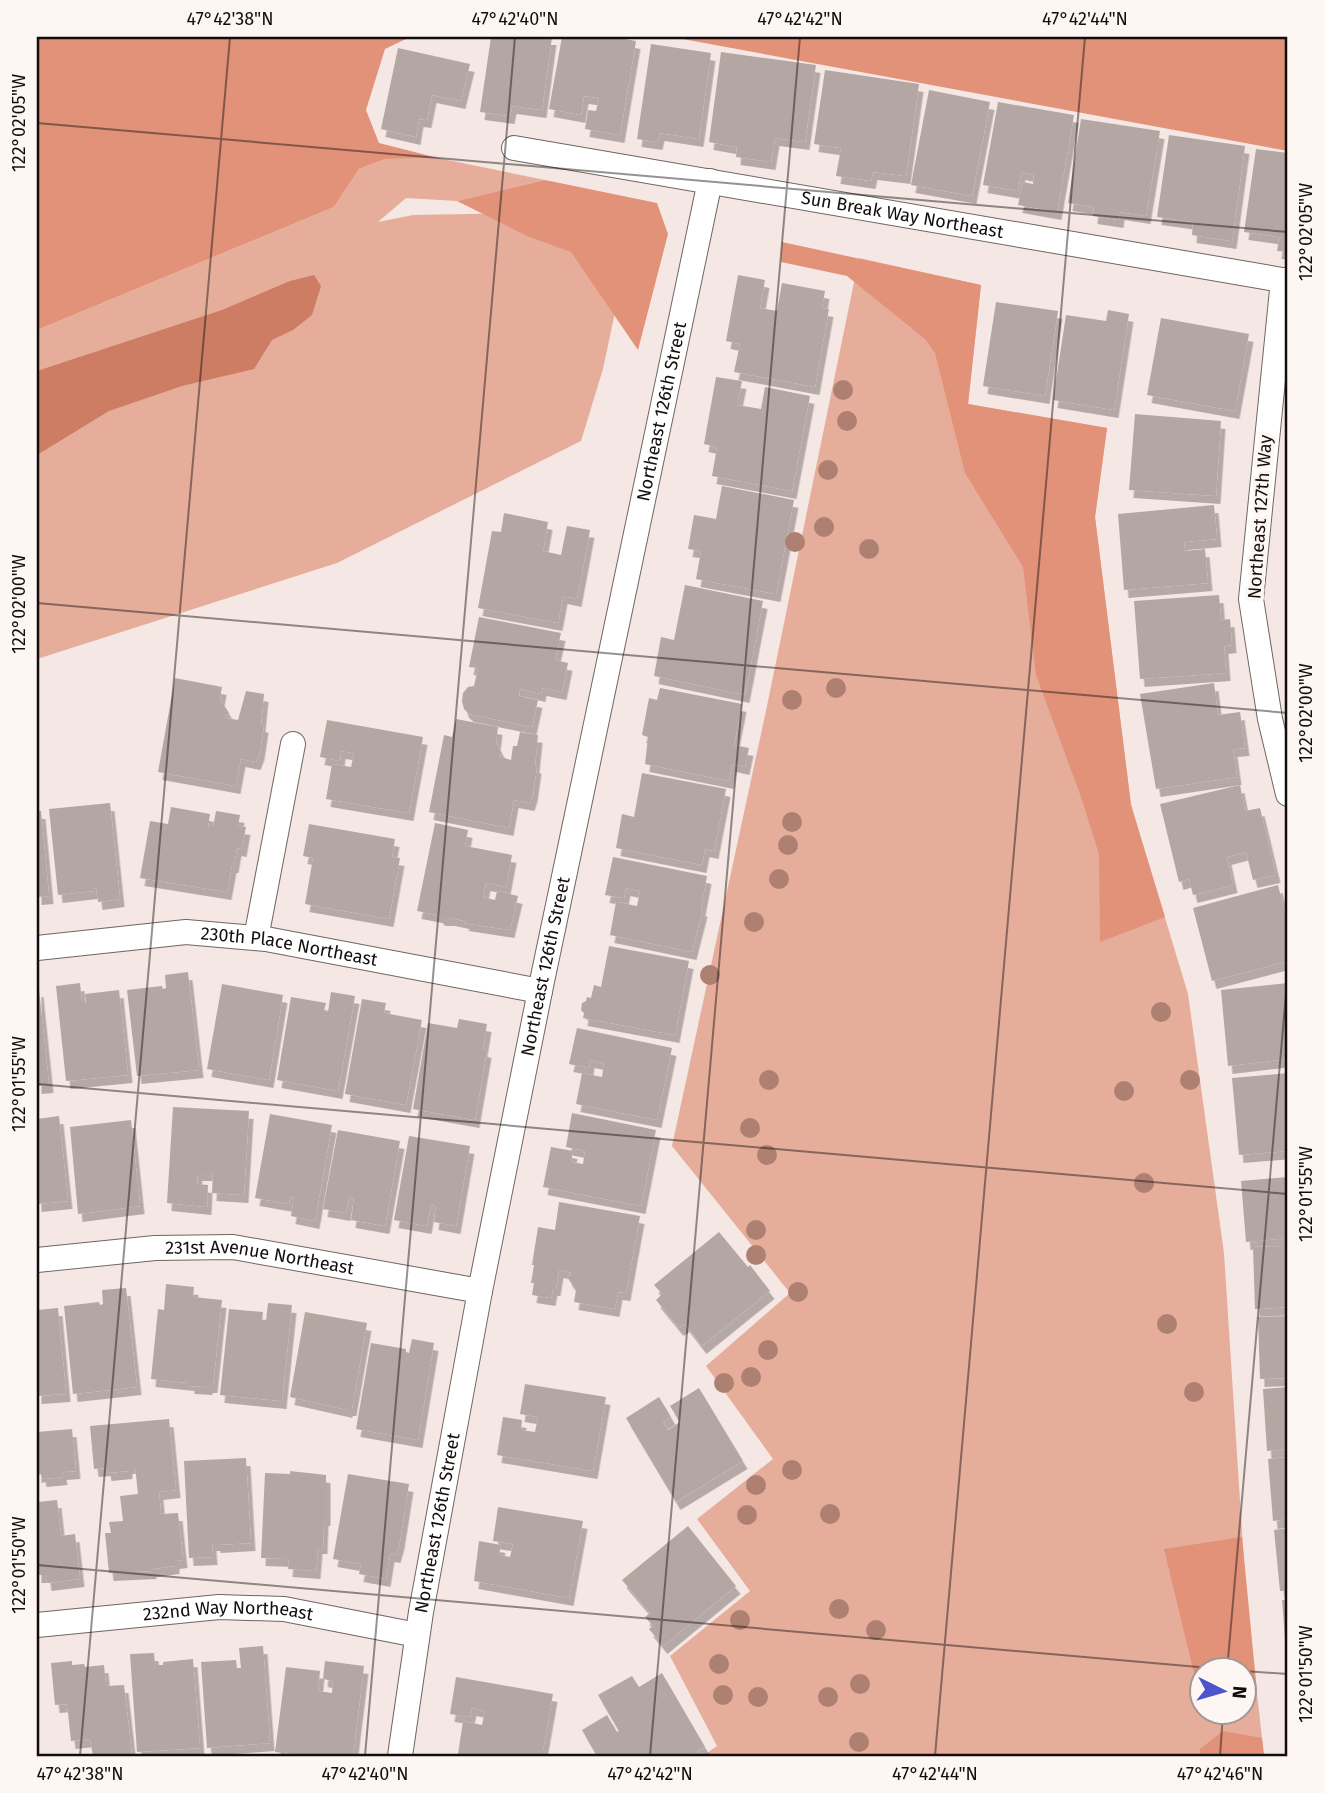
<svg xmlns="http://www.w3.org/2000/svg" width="1325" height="1793" font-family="'Fira Sans',sans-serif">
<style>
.green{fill:#e6ad9b;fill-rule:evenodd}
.forest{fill:#e29278}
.water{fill:#cc7d64}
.building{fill:#b4a7a3;filter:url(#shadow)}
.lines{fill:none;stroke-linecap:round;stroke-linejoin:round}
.street-casing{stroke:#706561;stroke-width:26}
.street{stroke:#fff;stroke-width:24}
.tree{fill:#ae8071}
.ticks{fill:none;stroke:#120e0d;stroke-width:2;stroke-opacity:0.45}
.labels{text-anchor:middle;stroke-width:7;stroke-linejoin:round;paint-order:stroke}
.street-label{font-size:18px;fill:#120e0d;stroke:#fef6f3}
.neatline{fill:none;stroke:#120e0d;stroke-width:2.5}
.ticks-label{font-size:18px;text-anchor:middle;fill:#120e0d}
</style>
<defs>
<filter id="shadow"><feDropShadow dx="4.5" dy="8" stdDeviation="0" flood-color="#0004"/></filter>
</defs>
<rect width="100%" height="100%" fill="#f5e7e3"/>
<path class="green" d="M438 158 545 180 457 201 406 198 378 222 413 215 524 213 627 255 603 369 581 441 337 563 37 659V330L334 207 359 169 385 159Z
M859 258 981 285 968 404 1107 428 1095 517 1131 805 1188 994 1224 1253 1246 1594 1264 1756H703L717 1746 670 1656 750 1591 697 1519 773 1459 706 1366 790 1293 672 1146 767 706ZM1202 1671H1244V1713H1202Z"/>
<path class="forest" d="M37 37H410L385 49 366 110 379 143 438 158 385 159 359 169 334 207 37 330Z
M672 37H1288V151Z
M545 180 657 203 668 234 638 350 571 252 527 236 457 201Z
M782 242 981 285 968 404 1107 428 1095 517 1131 805 1165 917 1100 942 1099 854 1081 797 1036 675 1023 567 965 473 935 353 925 339 847 276 781 262Z
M1242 1537 1257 1692 1245 1688 1244 1671H1202V1697L1200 1698 1164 1549Z
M1223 1731 1262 1738 1264 1756H1200V1749Z"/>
<path class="water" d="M314 275 321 286 312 315 293 330 272 340 254 369 182 386 109 411 37 455V371L222 310 290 281Z"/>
<path class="building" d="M491 37H552L542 110 512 106 510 116 480 112Z
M562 37H614L636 41 620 135 585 129 588 110 596 111 599 98 584 96 581 115 549 109Z
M651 44 711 53 699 139 660 133 658 142 637 139Z
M398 48 470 64 461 101 432 95 427 120 419 119 416 137 381 129Z
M721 52 816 65 805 142 775 138 771 162 736 157 737 147 709 142Z
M825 70 919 84 906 176 873 172 871 181 836 176 841 148 814 144Z
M929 90 990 102 972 196 911 185Z
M998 102 1074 115 1057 212 1018 205 1023 182 1033 184 1034 175 1021 172 1018 191 983 185Z
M1081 119 1160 131 1146 216 1120 212 1119 220 1093 216 1094 207 1068 203Z
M1169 135 1245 146 1232 241 1192 235 1193 222 1157 217Z
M1256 149 1288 153V252L1277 251 1279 237 1244 232Z
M738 275 765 280 760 308 777 311 782 283 825 291 822 308 829 309 815 387 734 372 740 344 726 341Z
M996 302 1058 311 1045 396 983 386Z
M1108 310 1129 314 1114 410 1053 400 1066 315 1106 321Z
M1161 318 1249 334 1235 411 1147 395Z
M716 377 742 381 737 405 761 409 765 387 810 396 792 491 712 476 717 447 704 444Z
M1135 414 1221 421 1216 496 1129 490Z
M722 486 794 500 776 594 696 579 701 551 688 549 694 515 716 519Z
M1214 505 1217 539 1184 542 1185 551 1205 549 1208 583 1124 590 1118 514Z
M504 513 548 522 543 551 561 555 567 526 590 530 577 599 563 596 558 623 478 608 492 531 501 532Z
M685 585 763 601 745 695 654 676 661 637 674 640Z
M1219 595 1221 620 1230 619 1232 645 1224 646 1226 673 1140 679 1134 601Z
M479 617 561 633 555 660 568 663 562 692 542 688 541 694 520 689 519 696 538 700 532 727 469 714 464 709 462 701 463 693 468 687 474 686 478 668 469 667Z
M175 678 222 687 220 699 229 713 225 718 238 720 246 691 264 694 261 724 264 725 260 752 256 762 241 759 236 786 158 772Z
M1214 683 1218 715 1240 712 1245 748 1233 749 1237 777 1156 789 1140 694Z
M660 688 742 704 734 745 749 748 745 767 732 764 729 781 645 764 648 737 642 735 649 698 657 700Z
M456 719 498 727 496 743 502 753 498 756 511 760 513 746H517L520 732 538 735 535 765 537 766 533 794 530 803 514 800 509 828 429 812 444 735 452 737Z
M327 720 423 737 409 813 326 799 332 764 351 767 354 753 341 751 340 761 320 757Z
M642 773 726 789 714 851 705 849 702 865 616 848 622 814 634 817Z
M1240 785 1245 811 1260 808 1276 875 1253 880 1246 852 1227 857 1233 885 1193 895 1189 879 1179 882 1160 804Z
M110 803 120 899 98 902 96 888 93 889V891L58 895 49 809Z
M171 807 210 814 208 827H213L216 811 240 815 238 826 246 827 242 849 237 848 234 865H232L227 892 140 878 150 821 168 824Z
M37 811H41L49 896 37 897Z
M435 823 468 830 465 846 512 855 506 887 486 883 483 897 495 900 497 891 518 896 510 930 464 923 465 921 450 918H441L438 915 417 911Z
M309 824 395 839 392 857 400 858 389 919 305 904 313 858 303 856Z
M613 857 707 876 701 908 703 909 692 952 610 935 616 902 637 906 640 891 626 888 624 898 605 895Z
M1278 885 1288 924V961L1212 981 1193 908Z
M609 946 689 961 675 1035 583 1018 584 1013 581 1010 582 1003 586 1001 587 997 591 998 594 985 601 987Z
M188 972 199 1070 137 1076 127 990 162 986 163 989 166 988 165 975Z
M80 983 82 1003H86L85 994 119 990 128 1075 66 1081 56 986Z
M1288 983V1059L1228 1066 1221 990Z
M222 984 283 995 269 1080 207 1069Z
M37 989H39L49 1085 37 1086Z
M331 992 355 996 338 1091 277 1080 291 997 326 1003 324 1011 328 1012Z
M362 999 386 1003 384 1013 422 1020 406 1105 345 1094Z
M459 1019 487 1024 483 1049 487 1050 475 1120 413 1109 428 1023 457 1028Z
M577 1028 672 1048 657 1120 576 1104 582 1073 602 1077 604 1063 590 1060 589 1068 569 1064Z
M1288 1073V1151L1239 1155 1232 1078Z
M173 1107 249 1111 244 1195 212 1193 213 1173H198L197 1184 208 1185 207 1207 167 1203Z
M572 1113 656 1130 641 1206 543 1187 551 1147 573 1151 571 1162 583 1164 585 1151 566 1147Z
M270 1114 332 1125 315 1221 291 1216 294 1197 290 1196 289 1204 255 1198Z
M59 1116 68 1201 37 1204V1119Z
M131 1120 140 1206 78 1214 70 1127Z
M338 1130 400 1141 385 1226 351 1220 354 1199 349 1197 346 1213 323 1209Z
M409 1136 470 1146 456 1226 434 1222 436 1206 431 1205 427 1226 394 1220Z
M1288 1177V1238L1246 1242 1241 1181Z
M559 1202 640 1216 626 1293 618 1292 615 1309 574 1302 576 1290 567 1277 572 1273 559 1270 556 1288H553L551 1298 532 1295 534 1283H531L534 1265H532L538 1227 555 1230Z
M719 1232 748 1267 750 1265 770 1291 702 1346 685 1324 679 1328 656 1300 662 1294 654 1285Z
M1288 1246V1307L1255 1309 1253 1247Z
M166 1284 194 1287 193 1297 222 1300 213 1385H208V1387L190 1386V1383L151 1379 158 1309 164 1310Z
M126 1288 137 1387 73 1394 64 1306 99 1302 100 1305 103 1304 102 1290Z
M268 1303 292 1305 282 1401 220 1395 229 1309 263 1312 262 1321H266Z
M58 1308 66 1394 37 1396V1310Z
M305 1312 367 1323 352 1408H348V1410L290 1397Z
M1288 1316V1378L1260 1379 1258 1317Z
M412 1339 434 1343 418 1440 356 1429 371 1343 406 1349V1352L409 1353Z
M525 1384 606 1397 593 1471 497 1455 503 1417 522 1420 521 1430 535 1432 538 1417 520 1414Z
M1288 1387V1449L1267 1451 1263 1389Z
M699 1388 743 1461 676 1502 626 1418 659 1397 671 1417 663 1422 668 1430 680 1422 670 1406Z
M169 1419 176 1490 159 1492 161 1514 178 1513 183 1560 175 1561V1566L152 1569V1571L109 1573 105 1533H111L109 1522 123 1521 120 1496 138 1494 135 1466H128V1471L107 1473 106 1468 94 1469 90 1426Z
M72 1429 76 1471 62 1472 63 1477 42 1479 41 1474 37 1475V1432Z
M1288 1457V1519L1273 1521 1268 1459Z
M246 1458 251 1543 216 1545V1543H212L213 1557 189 1558 184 1461Z
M290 1471 326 1475V1518H324L323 1546H318L316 1571 288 1569 289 1559 261 1558 265 1473 290 1474Z
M348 1474 409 1484 400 1541 396 1555 390 1554 386 1579 359 1574 361 1564 333 1559Z
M57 1500 61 1536 75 1534 80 1579 47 1583 46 1575H37V1502Z
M498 1507 583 1521 569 1598 474 1581 479 1541 501 1545 499 1555 510 1557 513 1544 493 1541Z
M688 1526 736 1586 663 1646 649 1629 653 1626 645 1617 650 1613 622 1580Z
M1288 1528V1591H1280L1274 1530Z
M1282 1600H1288V1652H1286Z
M263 1646 270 1743 207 1748 201 1662 236 1660 237 1668H241L239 1648Z
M154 1653 155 1665H163V1662L193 1659 200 1748 137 1752 130 1654Z
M72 1661V1665L84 1664 85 1667 104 1665 106 1686 124 1685 132 1756H93L90 1739 71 1741 67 1704 55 1705 51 1663Z
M325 1661 364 1666 353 1756H310L275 1752 286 1667 320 1671 318 1691 332 1693 333 1681 323 1679Z
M662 1673 705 1747 690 1756H597L582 1730 607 1715 617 1732 619 1731 598 1695 632 1676 639 1687Z
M456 1677 553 1694 542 1756H473L458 1754 463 1721 482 1725 485 1711 472 1708 470 1717 450 1714Z"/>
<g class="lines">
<defs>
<g id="street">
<path id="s1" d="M514 148 1288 281"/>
<path d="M1283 280 1251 599 1270 719 1288 794"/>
<path d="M256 938 293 744"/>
<path id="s2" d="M37 948 186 932 266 939 540 991"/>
<path id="s3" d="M37 1260 155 1248 233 1247 480 1291"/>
<path id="s4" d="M37 1625 219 1607 284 1609 417 1635"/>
<path id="s5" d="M400 1756 421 1612 480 1291 540 991 710 181"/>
</g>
</defs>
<use href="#street" class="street-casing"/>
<use href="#street" class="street"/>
</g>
<g class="tree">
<circle cx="843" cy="390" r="10"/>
<circle cx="847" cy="421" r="10"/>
<circle cx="828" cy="470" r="10"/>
<circle cx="824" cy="527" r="10"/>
<circle cx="795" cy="542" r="10"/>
<circle cx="869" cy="549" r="10"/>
<circle cx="836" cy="688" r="10"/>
<circle cx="792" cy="700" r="10"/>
<circle cx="792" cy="822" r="10"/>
<circle cx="788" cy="845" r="10"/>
<circle cx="779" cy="879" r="10"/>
<circle cx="754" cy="922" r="10"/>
<circle cx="710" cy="975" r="10"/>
<circle cx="1161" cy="1012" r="10"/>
<circle cx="769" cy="1080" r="10"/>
<circle cx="1190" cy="1080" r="10"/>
<circle cx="1124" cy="1091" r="10"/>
<circle cx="750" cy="1128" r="10"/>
<circle cx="767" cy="1155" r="10"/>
<circle cx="1144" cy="1183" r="10"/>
<circle cx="756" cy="1230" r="10"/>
<circle cx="756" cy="1255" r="10"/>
<circle cx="798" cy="1292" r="10"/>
<circle cx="1167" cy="1324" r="10"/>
<circle cx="768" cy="1350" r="10"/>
<circle cx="751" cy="1377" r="10"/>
<circle cx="724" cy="1383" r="10"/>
<circle cx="1194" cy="1392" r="10"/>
<circle cx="792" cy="1470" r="10"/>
<circle cx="756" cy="1485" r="10"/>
<circle cx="830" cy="1514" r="10"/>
<circle cx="747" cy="1515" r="10"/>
<circle cx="839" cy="1609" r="10"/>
<circle cx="740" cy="1620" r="10"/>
<circle cx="876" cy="1630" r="10"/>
<circle cx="719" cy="1664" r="10"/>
<circle cx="860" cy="1684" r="10"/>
<circle cx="723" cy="1695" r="10"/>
<circle cx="758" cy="1697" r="10"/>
<circle cx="828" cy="1697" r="10"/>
<circle cx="859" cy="1742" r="10"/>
</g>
<path class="ticks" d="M37 123 1288 232M37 603 1288 713M37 1084 1288 1194M37 1565 1244 1671M1227 1671 1288 971M1244 1671 1288 1674M80 1756 230 37M365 1756 515 37M650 1756 800 37M935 1756 1085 37M1220 1756 1223 1713"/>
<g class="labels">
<g class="street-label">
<text dy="6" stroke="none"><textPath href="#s1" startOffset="394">Sun Break Way Northeast</textPath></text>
<text dy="6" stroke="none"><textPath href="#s5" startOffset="1370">Northeast 126th Street</textPath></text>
<text transform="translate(1260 517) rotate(-86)" y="6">Northeast 127th Way</text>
<text dy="6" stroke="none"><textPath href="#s2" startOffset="254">230th Place Northeast</textPath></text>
<text dy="6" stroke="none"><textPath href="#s5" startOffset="803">Northeast 126th Street</textPath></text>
<text dy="6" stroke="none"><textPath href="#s3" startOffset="224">231st Avenue Northeast</textPath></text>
<text dy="6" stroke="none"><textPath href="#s5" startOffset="236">Northeast 126th Street</textPath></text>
<text dy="6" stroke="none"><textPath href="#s4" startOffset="192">232nd Way Northeast</textPath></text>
</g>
</g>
<rect width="1325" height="1793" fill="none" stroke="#fef6f3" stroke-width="77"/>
<g transform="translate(1223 1691) rotate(95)"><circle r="33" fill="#fef6f3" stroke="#a09997" stroke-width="2"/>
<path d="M0-5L12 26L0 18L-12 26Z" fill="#4c55cb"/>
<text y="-10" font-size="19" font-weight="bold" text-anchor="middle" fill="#120e0d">N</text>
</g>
<rect x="38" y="38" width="1248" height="1717" class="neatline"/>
<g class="ticks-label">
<text x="230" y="25">47°42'38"N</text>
<text x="515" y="25">47°42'40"N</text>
<text x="800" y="25">47°42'42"N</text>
<text x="1085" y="25">47°42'44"N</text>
<text transform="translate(19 123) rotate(-90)" y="6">122°02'05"W</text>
<text transform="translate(1306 232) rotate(-90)" y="6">122°02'05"W</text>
<text transform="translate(19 604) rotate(-90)" y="6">122°02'00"W</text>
<text transform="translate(1306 713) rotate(-90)" y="6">122°02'00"W</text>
<text transform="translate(19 1084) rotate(-90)" y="6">122°01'55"W</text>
<text transform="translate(1306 1194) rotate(-90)" y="6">122°01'55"W</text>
<text transform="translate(19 1565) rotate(-90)" y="6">122°01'50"W</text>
<text transform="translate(1306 1674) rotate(-90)" y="6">122°01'50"W</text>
<text x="80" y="1780">47°42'38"N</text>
<text x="365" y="1780">47°42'40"N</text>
<text x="650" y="1780">47°42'42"N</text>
<text x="935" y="1780">47°42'44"N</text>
<text x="1220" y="1780">47°42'46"N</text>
</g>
</svg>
